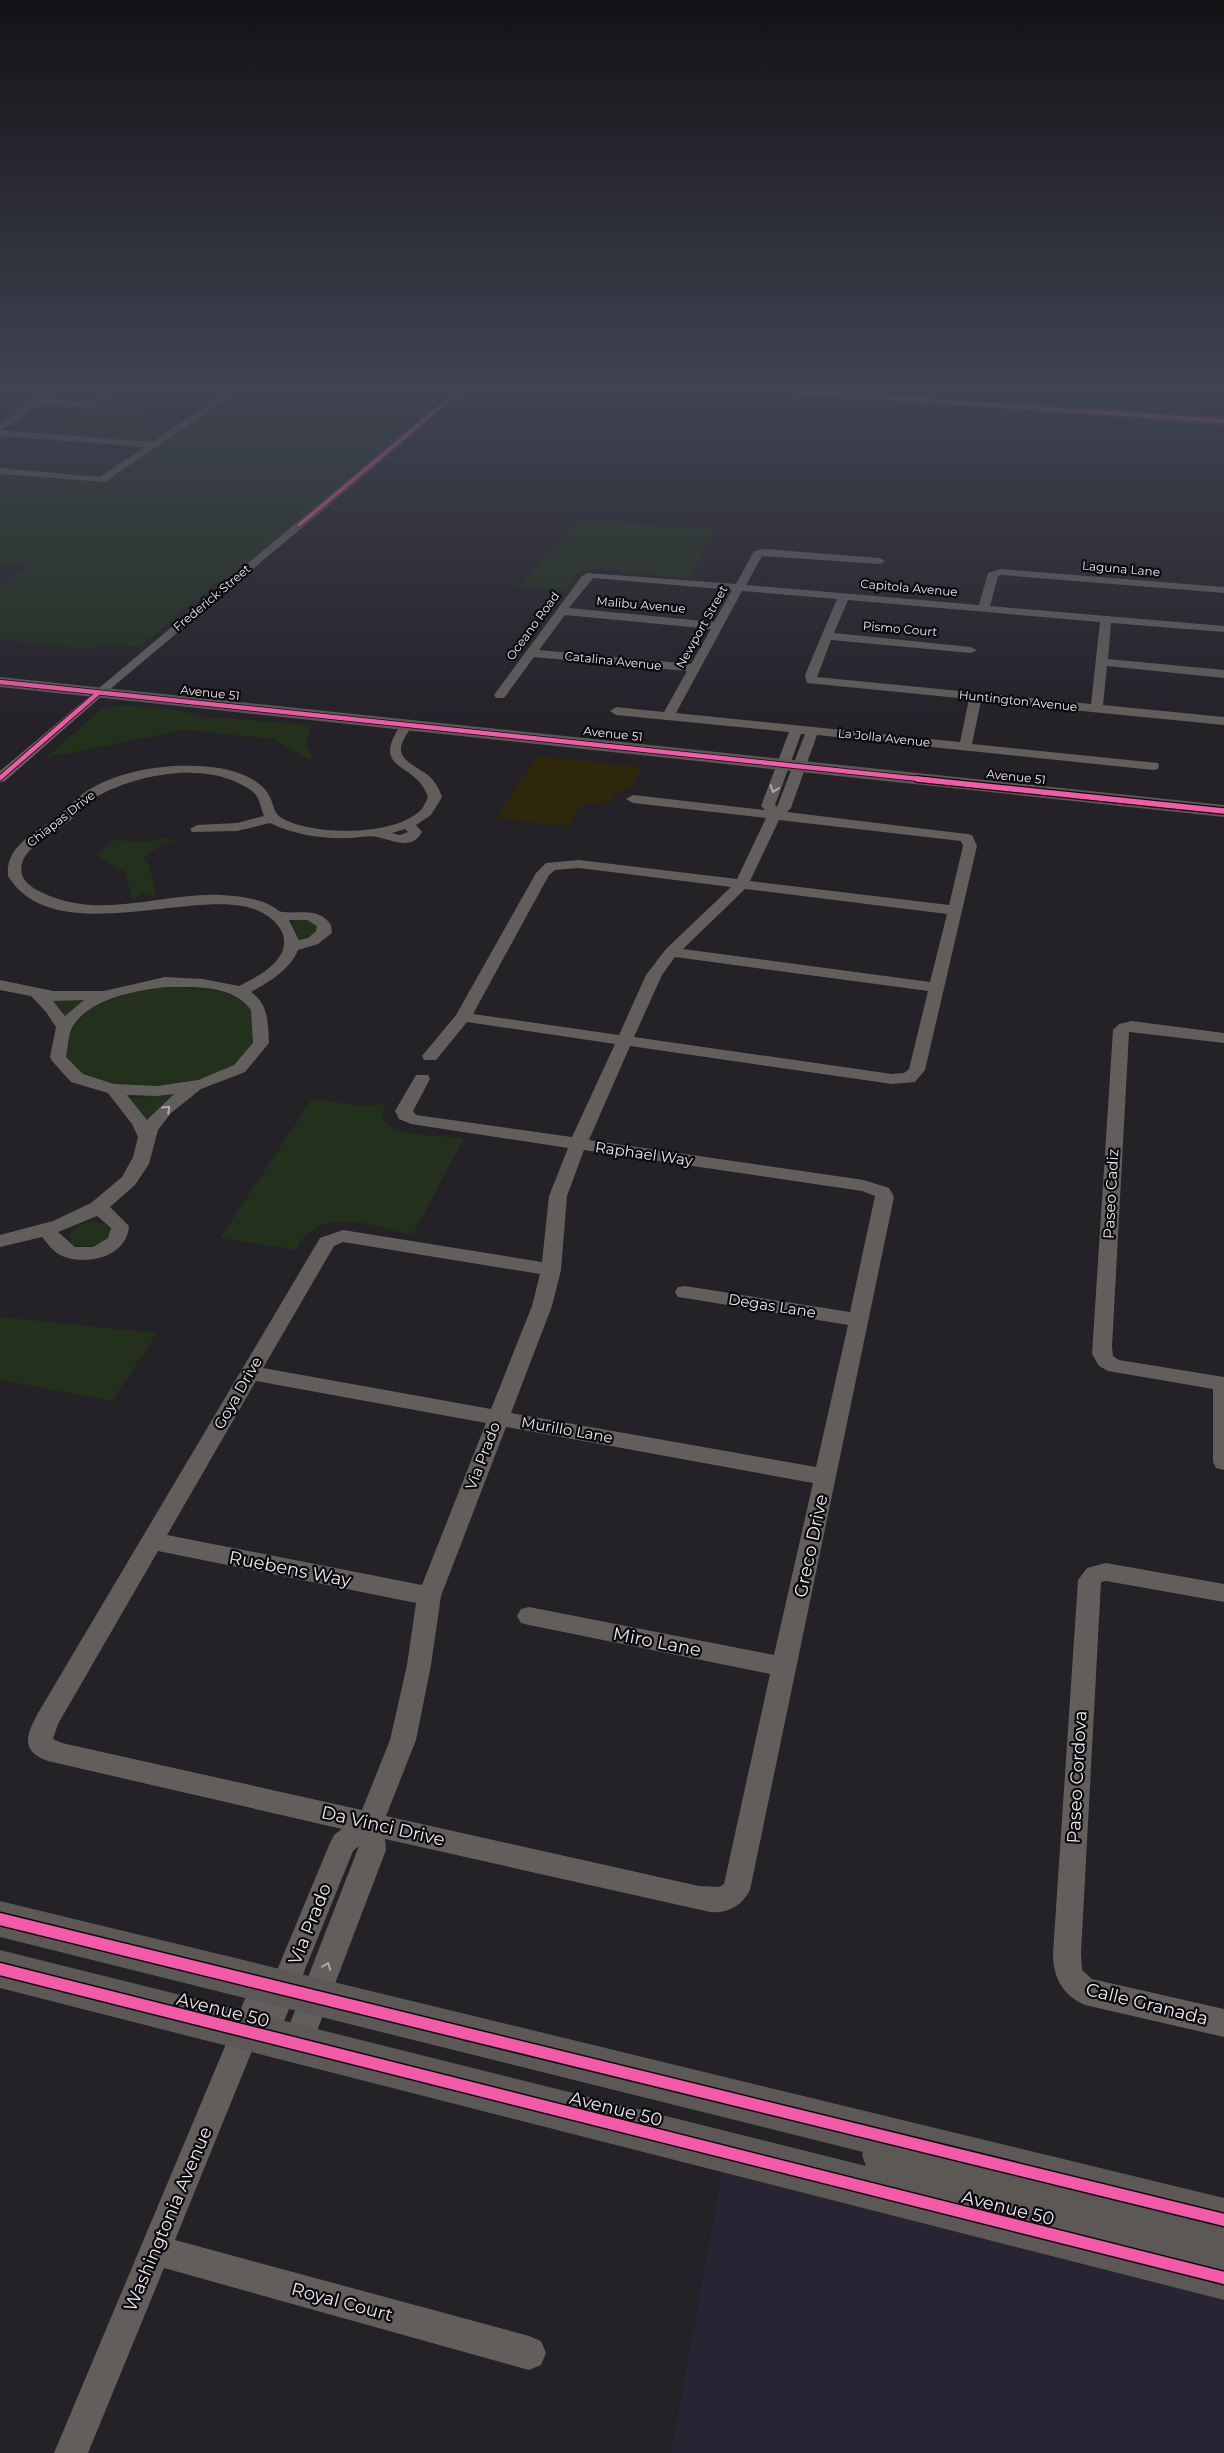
<svg xmlns="http://www.w3.org/2000/svg" width="1224" height="2453" font-family="Montserrat,sans-serif">
<style>
.commercial{fill:#292434}
.green{fill:#22301c}
.sand{fill:#2e270b}
.lines{fill:none;stroke-linecap:round;stroke-linejoin:round}
.street{fill:#625e5b;fill-rule:evenodd}
.secondary{fill:#5b5856;fill-rule:evenodd}
.cycleway-far3-casing{stroke:#0c0a0e;stroke-width:5}
.cycleway-far2-casing{stroke:#0c0a0e;stroke-width:6}
.cycleway-far1-casing{stroke:#0c0a0e;stroke-width:8}
.cycleway-casing{stroke:#0c0a0e;stroke-width:15}
.cycleway-far3{stroke:#f35aa7;stroke-width:4}
.cycleway-far2{stroke:#f35aa7;stroke-width:4.5}
.cycleway-far1{stroke:#f35aa7;stroke-width:5.5}
.cycleway{stroke:#f35aa7;stroke-width:12}
.oneway{stroke:#adaaac}
.labels{text-anchor:middle;stroke-width:4.5;stroke-linejoin:round;paint-order:stroke}
.far-street-label{font-size:12px;fill:#ebe9ef;stroke:#0c0a0e}
.street-label{font-size:15px;fill:#ebe9ef;stroke:#0c0a0e}
.near-street-label{font-size:18px;fill:#ebe9ef;stroke:#0c0a0e}
</style>
<rect width="100%" height="100%" fill="#242127"/>
<path class="commercial" d="M722 2172 1224 2300V2453H671Z"/>
<path class="green" d="M252 385H458L226 584 215 583 140 647 99 643 92 649 0 639V587L29 566 0 563V474L96 482 199 413 209 414Z
M901 385H1112L1108 410 896 396Z
M86 405 158 410 135 425 169 428 151 440 143 441 39 433Z
M579 519 717 530 687 579 598 569 575 574 567 590 511 585 513 582 522 583Z
M121 705 177 710 200 716 311 725 306 745 313 758 308 759 273 739 185 730 45 758 103 708Z
M181 834 156 844 184 837 160 846 143 858 150 867 156 898 142 892 133 902 125 872 97 856 113 840 148 842Z
M304 919 314 922 317 926V932L304 939 299 938 292 922 293 920Z
M155 987C179 987 248 985 255 1016 256 1023 255 1032 256 1039 233 1078 186 1085 145 1086 123 1087 97 1086 79 1072 68 1063 63 1052 68 1038 82 1002 121 995 155 987Z
M87 999 66 1017 60 1008 52 1003 53 1001Z
M174 1094 152 1119 146 1120 129 1098Z
M312 1099 364 1106 386 1104C365 1139 445 1135 464 1138L413 1235C380 1229 345 1211 313 1230 305 1235 299 1240 296 1250L220 1238Z
M93 1221 106 1224 110 1233C102 1247 87 1249 72 1244L69 1235C75 1225 82 1223 93 1221Z
M0 1317 157 1333 112 1401 0 1380Z"/>
<path class="sand" d="M537 756 642 767 633 784 627 789 614 794 611 802 582 803 568 826 496 818Z"/>
<g class="lines">
<path class="street" d="M58 385H68L45 399 89 402 119 385H129L90 407 38 404 18 420 0 430V423L12 416 23 405Z
M237 385H247L105 482 0 474V468L100 477 145 447 0 436V430L152 442Z
M467 385H477L449 404 102 696 5 781 0 782V771L443 400Z
M851 385H859L853 397H850L846 395Z
M765 549 880 558 885 561 880 564 762 556 746 585 979 605 988 573 1001 569 1224 587V593L1001 575 998 576 990 606 1224 626V632L1111 623 1108 659 1224 670V678L1107 666 1103 705 1224 717V725L981 701 972 744 1158 763 1159 766 1158 769 1153 770 817 735 791 808 787 812 967 834 972 835 977 846 925 1070 915 1082 892 1084 630 1046 589 1140 864 1180 889 1188 894 1197 750 1890C742 1906 727 1914 710 1912L385 1839 386 1850 312 2044 307 2054 297 2058 287 2054 282 2044 359 1846 353 1851 274 2046 264 2050 254 2046 175 2240 529 2336 541 2341 546 2353 541 2365 529 2370 164 2268 88 2453H54L255 1975 265 1971 275 1975 330 1843 334 1835 342 1829 48 1761C19 1751 27 1734 38 1713L320 1238 343 1230 542 1262 549 1196 568 1148 411 1124 399 1119 395 1111 416 1075H428L430 1079 413 1111 416 1115 572 1137 615 1044 467 1022 436 1060H424L422 1056 456 1015 536 873 546 863 579 860 737 879 766 818 633 803 626 799 633 795 765 810 761 806 789 732 616 715 610 711 616 707 664 712 687 671 534 657 504 698H496L494 695 582 576 587 573 736 584 754 551ZM593 578 732 590 714 622 569 608ZM742 591 837 599 805 675 807 683 969 699 960 742 676 713ZM848 600 1100 622 1091 704 817 677 831 640 971 653 977 650 971 647 834 633ZM565 615 711 629 691 664 539 650ZM801 734H805L777 807 775 805ZM779 820 961 841 963 846 949 905 750 881ZM579 868 731 887 666 949 646 975 619 1035 473 1014 549 875 555 870ZM745 889 947 914 930 982 683 949ZM675 957 928 991 909 1069 904 1073 892 1074 634 1037 662 975ZM584 1150 862 1191 875 1196 850 1312 685 1286 678 1287 675 1292 678 1297 685 1298 848 1325 816 1467 511 1413 552 1306 561 1270 567 1196ZM343 1242 540 1274 532 1306 491 1409 263 1368 334 1246ZM256 1381 486 1423 422 1585 167 1535ZM506 1427 813 1483 774 1655 529 1607 521 1609 517 1616 521 1623 529 1625 770 1674 724 1884 719 1887 699 1886 386 1816 416 1740 431 1665 441 1596ZM158 1551 416 1603 407 1665 390 1740 362 1810 62 1743 53 1739 58 1724Z
M406 722 412 726C408 733 400 742 401 751 403 763 422 769 430 777 436 783 439 789 442 797L431 815 416 825 422 832C412 851 392 840 377 837 370 835 358 838 350 838 322 839 295 835 270 823L237 831 192 832 190 829 197 825 237 823 264 816C261 809 260 801 256 795 253 791 248 788 244 786 203 762 138 774 98 796 85 803 77 817 64 825 49 836 13 853 23 877 26 884 36 890 43 893 102 921 162 892 222 895 238 896 256 898 270 905 275 907 278 912 283 912 301 914 319 907 331 925L332 933 318 944 298 950C290 970 269 982 251 992 269 1005 268 1023 269 1043L245 1072 201 1089 171 1113 158 1130 149 1164 135 1185 110 1207 129 1226C127 1257 87 1266 62 1256 53 1252 48 1244 42 1237L0 1247V1235L53 1221 91 1203 122 1177 133 1157 138 1137 132 1124 108 1093 71 1082 52 1061 50 1057 56 1027 46 1012 31 996 0 990V980L53 991H104L165 977 203 979 239 986C253 979 273 969 281 954 294 929 264 909 242 906 177 895 50 946 8 876 5 848 32 834 52 821 65 813 74 799 87 791 124 768 176 762 219 768 237 771 261 779 270 797 273 803 274 813 280 817 310 836 394 837 421 810 424 807 426 801 428 797 416 760 368 773 402 723ZM405 829 408 832 400 835 392 833ZM289 920H307L317 926 316 931 308 938 299 940ZM165 987C193 987 233 984 251 1010L253 1043 234 1065 198 1080 157 1086 114 1084 83 1074 66 1057C68 1047 68 1034 73 1026 91 998 135 991 165 987ZM84 1000 65 1016 53 1001ZM174 1094 147 1120 127 1095 157 1096ZM97 1216 111 1228 108 1238 93 1247H75L58 1232Z
M1132 1021 1224 1033V1043L1129 1032 1112 1347 1113 1356 1119 1360 1224 1377V1470L1216 1468 1213 1462V1389L1108 1371 1099 1366 1092 1354 1113 1030 1119 1024Z
M1106 1563 1224 1584V1602L1106 1581 1101 1582 1081 1953 1082 1970 1092 1979 1224 2009V2037L1085 2005C1062 1995 1053 1977 1053 1953L1078 1580 1087 1568Z"/>
<path class="secondary" d="M696 385H753L1224 417V425L702 388Z
M0 677 1224 805V817L0 687Z
M0 1901 1224 2198V2300L0 1988V1950L866 2166 862 2155 863 2152 0 1937Z"/>
<defs>
<path id="cycleway-far3" d="M702 385 1224 421
M299 525 446 402"/>
<path id="cycleway-far2" d="M0 682 929 780
M0 778 98 693"/>
<path id="cycleway-far1" d="M917 779 1224 811"/>
<path id="cycleway" d="M0 1919 1224 2220
M0 1969 1224 2278"/>
</defs>
<use href="#cycleway-far3" class="cycleway-far3-casing"/>
<use href="#cycleway-far2" class="cycleway-far2-casing"/>
<use href="#cycleway-far1" class="cycleway-far1-casing"/>
<use href="#cycleway" class="cycleway-casing"/>
<use href="#cycleway-far3" class="cycleway-far3"/>
<use href="#cycleway-far2" class="cycleway-far2"/>
<use href="#cycleway-far1" class="cycleway-far1"/>
<use href="#cycleway" class="cycleway"/>
</g>
<defs><path id="oneway-chevron" d="M-2-3.5L2.5 0L-2 3.5" fill="none" stroke-width="1.6" stroke-linecap="round" stroke-linejoin="round" transform="scale(1.25)"/></defs>
<g class="oneway">
<use href="#oneway-chevron" transform="translate(774 789) rotate(109)"/>
<use href="#oneway-chevron" transform="translate(167 1109) rotate(-44)"/>
<use href="#oneway-chevron" transform="translate(327 1966) rotate(-69)"/>
</g>
<linearGradient id="sky" x2="0" y2="1"><stop stop-color="#141215"/><stop offset="0.53" stop-color="#3f4352"/><stop offset="1" stop-color="#3f4352" stop-opacity="0"/></linearGradient>
<rect width="1224" height="729" fill="url(#sky)"/>
<g class="labels">
<g class="far-street-label">
<text transform="translate(1121 569) rotate(5)" y="4">Laguna Lane</text>
<text transform="translate(909 588) rotate(5)" y="4">Capitola Avenue</text>
<text transform="translate(212 598) rotate(-40)" y="4">Frederick Street</text>
<text transform="translate(641 605) rotate(5)" y="4">Malibu Avenue</text>
<text transform="translate(533 626) rotate(-54)" y="4">Oceano Road</text>
<text transform="translate(702 627) rotate(-61)" y="4">Newport Street</text>
<text transform="translate(900 629) rotate(5)" y="4">Pismo Court</text>
<text transform="translate(613 661) rotate(6)" y="4">Catalina Avenue</text>
<text transform="translate(210 693) rotate(6)" y="4">Avenue 51</text>
<text transform="translate(1018 701) rotate(6)" y="4">Huntington Avenue</text>
<text transform="translate(613 734) rotate(6)" y="4">Avenue 51</text>
<text transform="translate(884 738) rotate(6)" y="4">La Jolla Avenue</text>
<text transform="translate(1016 777) rotate(6)" y="4">Avenue 51</text>
<text transform="translate(61 819) rotate(-38)" y="4">Chiapas Drive</text>
</g>
<g class="street-label">
<text transform="translate(644 1154) rotate(8)" y="5">Raphael Way</text>
<text transform="translate(1111 1194) rotate(-87)" y="5">Paseo Cadiz</text>
<text transform="translate(772 1306) rotate(9)" y="5">Degas Lane</text>
<text transform="translate(238 1393) rotate(-60)" y="5">Goya Drive</text>
<text transform="translate(567 1430) rotate(10)" y="5">Murillo Lane</text>
<text transform="translate(483 1456) rotate(-69)" y="5">Via Prado</text>
</g>
<g class="near-street-label">
<text transform="translate(811 1546) rotate(-78)" y="6">Greco Drive</text>
<text transform="translate(290 1569) rotate(11)" y="6">Ruebens Way</text>
<text transform="translate(657 1642) rotate(11)" y="6">Miro Lane</text>
<text transform="translate(1077 1777) rotate(-87)" y="6">Paseo Cordova</text>
<text transform="translate(383 1826) rotate(13)" y="6">Da Vinci Drive</text>
<text transform="translate(310 1924) rotate(-68)" y="6">Via Prado</text>
<text transform="translate(1147 2004) rotate(14)" y="6">Calle Granada</text>
<text transform="translate(223 2010) rotate(14)" y="6">Avenue 50</text>
<text transform="translate(616 2109) rotate(14)" y="6">Avenue 50</text>
<text transform="translate(1008 2208) rotate(14)" y="6">Avenue 50</text>
<text transform="translate(168 2219) rotate(-67)" y="6">Washingtonia Avenue</text>
<text transform="translate(342 2302) rotate(15)" y="6">Royal Court</text>
</g>
</g>
</svg>
